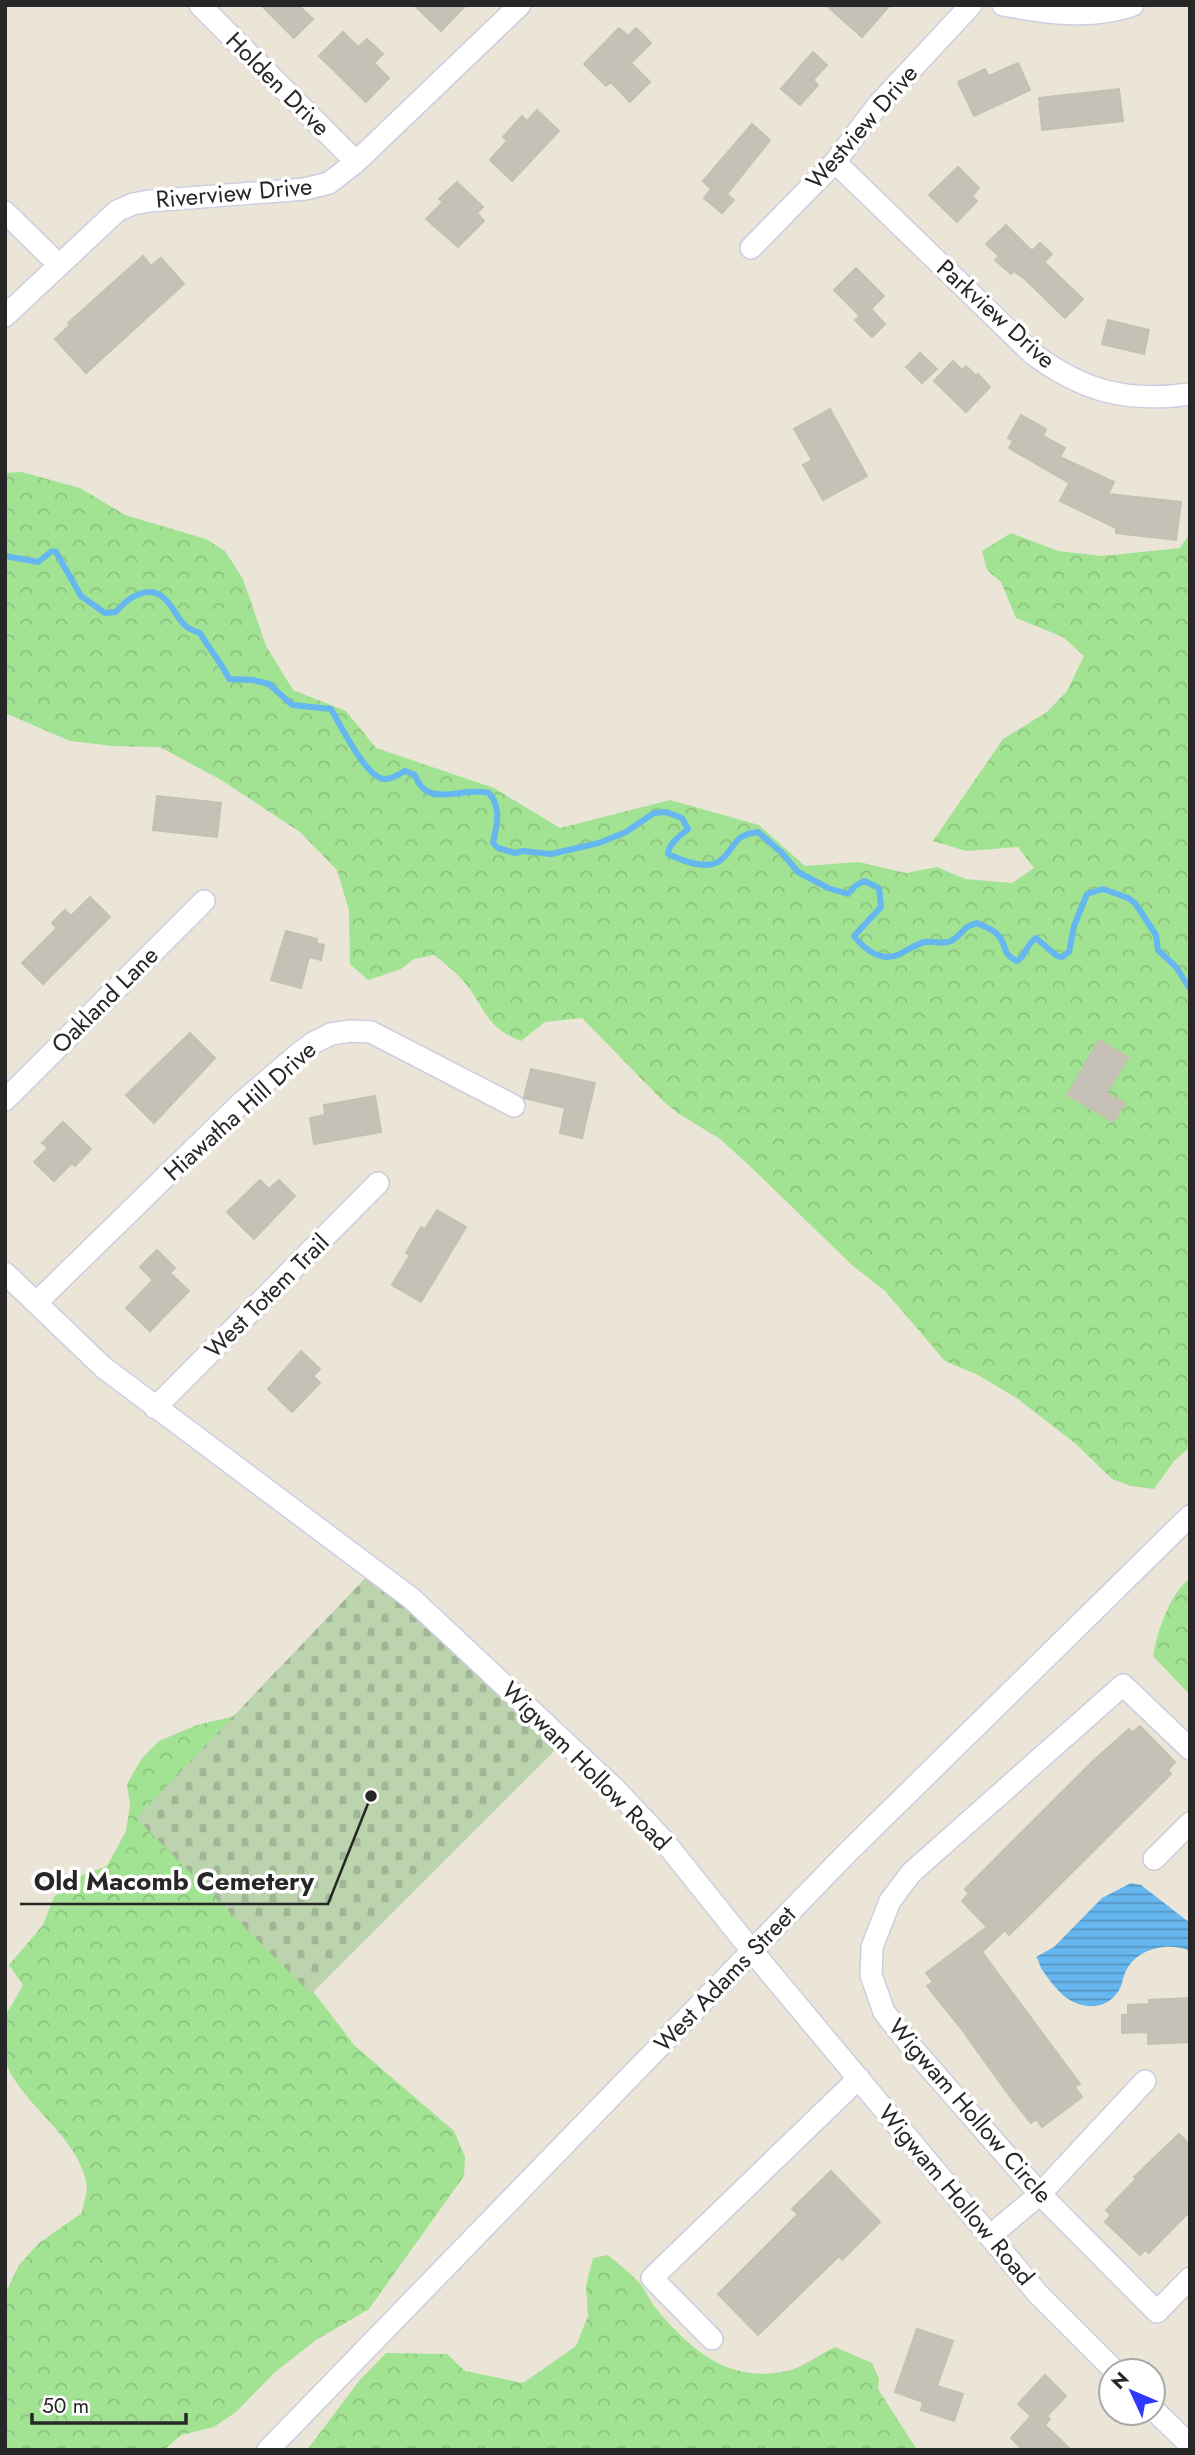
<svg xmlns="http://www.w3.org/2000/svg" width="1195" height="2455" font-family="Jost,sans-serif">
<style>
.forest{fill:url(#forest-crowns)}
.cemetery{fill:url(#cemetery-stones)}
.water{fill:url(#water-rules)}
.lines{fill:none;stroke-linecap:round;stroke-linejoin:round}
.stream{stroke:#66b6f0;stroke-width:6}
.building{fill:#c5c1b7;stroke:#c5c1b2;stroke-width:2}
.minor-casing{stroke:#cdcde1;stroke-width:24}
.minor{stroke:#fff;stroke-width:21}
.labels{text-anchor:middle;stroke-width:7;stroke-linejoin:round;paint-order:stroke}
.street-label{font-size:24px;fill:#272727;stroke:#fff}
.leader{fill:none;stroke:#272727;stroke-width:2.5}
.callout-dot{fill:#272727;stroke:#fff;stroke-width:2.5}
.callout-label{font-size:26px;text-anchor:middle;font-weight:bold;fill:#272727;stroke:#fff;stroke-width:7;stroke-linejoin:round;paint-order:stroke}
</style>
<defs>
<pattern id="forest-crowns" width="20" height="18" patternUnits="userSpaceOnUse" patternTransform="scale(1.75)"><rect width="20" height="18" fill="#a1e392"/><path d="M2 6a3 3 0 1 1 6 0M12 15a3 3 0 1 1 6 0" fill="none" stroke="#8bc37e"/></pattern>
<pattern id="cemetery-stones" width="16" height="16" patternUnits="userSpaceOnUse" patternTransform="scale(1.75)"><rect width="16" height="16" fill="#bbd4ae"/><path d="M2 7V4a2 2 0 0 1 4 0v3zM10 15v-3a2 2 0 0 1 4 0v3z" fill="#a1b696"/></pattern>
<pattern id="water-rules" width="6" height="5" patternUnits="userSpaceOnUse" patternTransform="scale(1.75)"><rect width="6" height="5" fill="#66b6f0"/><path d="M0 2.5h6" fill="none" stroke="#5494c2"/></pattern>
</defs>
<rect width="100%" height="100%" fill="#eae5d7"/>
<path class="forest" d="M22 472 80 488 125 515 206 539 225 551 243 579 266 646 293 690 346 711 376 748 494 788 560 828 670 800 759 825 805 866 859 862 906 873 937 867 965 879 1012 883 1034 868 1018 847 966 851 933 841 1003 739 1047 712 1067 691 1084 656 1063 637 1016 618 1001 582 987 570 982 551 1011 533 1058 551 1102 556 1180 548 1190 533V1447L1174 1461 1154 1489 1131 1486 1112 1479 1076 1444 1018 1399 978 1375 945 1361 885 1291 853 1266 753 1169 720 1139 679 1114 664 1102 582 1018 545 1022 521 1041C490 1029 488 1016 471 991 461 976 448 966 434 955L414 959 401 969 368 980 350 964 349 910 337 870 300 832 221 780 160 747 113 746 70 741 5 713V473Z
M1190 1578V1695L1153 1656C1158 1630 1169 1595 1190 1578Z
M260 1710 289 1960 355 2046 454 2131 465 2157 464 2176 369 2309 316 2340 275 2372 236 2412 214 2427 181 2435 164 2450H5V2294L19 2265 39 2243 82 2213C83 2203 89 2190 86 2181 75 2134 26 2108 7 2066 2 2055 5 2026 5 2012L9 2010 23 1985 9 1965 43 1925 54 1897 75 1878 107 1866 126 1831 130 1805 127 1784 142 1758 159 1741 197 1725Z
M608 2255C618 2264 631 2273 640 2284 646 2291 649 2299 654 2306 689 2349 728 2384 787 2371 802 2368 820 2354 835 2347L872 2363 879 2379 878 2389 917 2450H307L359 2381 386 2353 447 2354 465 2371 523 2383 576 2346 588 2316 586 2286 593 2258Z"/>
<path class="cemetery" d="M373 1570 564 1741 311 1994 136 1818Z"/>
<path class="water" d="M1131 1883 1141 1885 1190 1923V1951C1167 1941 1135 1949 1125 1973 1122 1980 1122 1987 1117 1993 1104 2011 1080 2009 1064 1996 1056 1989 1049 1980 1043 1971 1039 1966 1040 1962 1036 1957L1054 1947 1102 1898Z"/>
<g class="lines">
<path class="stream" d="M5 556 38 562 52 551 56 552 81 596 105 613 116 612C127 598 149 583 165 599 179 613 178 627 200 633 209 649 222 663 229 679L253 680 269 684 292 705 331 709C340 724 366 778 384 779 391 780 399 774 405 771L415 775C427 810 461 786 489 793 502 809 497 824 493 843L498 848 515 853 523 851 551 854 599 843 626 832 654 813 666 812 682 818 688 829C680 836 669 843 668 854 681 860 704 870 718 862 736 851 730 835 758 832L782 853 798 872 828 888 848 894 855 886 864 881 879 888 881 907 854 936C865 950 882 963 900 954 908 950 916 944 925 942 934 941 942 945 951 941 963 935 961 927 977 923 985 927 996 930 1001 939 1007 950 1003 954 1017 961 1027 955 1026 944 1036 938L1057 956 1062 957 1069 952 1074 926 1087 894 1103 889 1128 898 1135 903 1156 935 1158 950 1176 967 1190 989"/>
</g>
<path class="building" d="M261 5H298L313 19 294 38Z
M414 5H466L441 31Z
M826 5H890L862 37Z
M619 28 628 36 636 28 651 43 631 63 650 82 630 102 611 82 606 86 584 64Z
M343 32 358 47 367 39 383 54 374 63 389 78 366 102 319 56Z
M813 52 827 65 813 80 818 85 800 105 781 89Z
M1018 63 1030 90 974 116 958 82 985 69 989 76Z
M1119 89 1123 121 1042 130 1039 98Z
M537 110 559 131 512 181 490 160 507 141 503 137 522 116 527 121Z
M752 124 770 140 727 194 734 200 722 213 704 198 711 189 703 181Z
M958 167 979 188 972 196 977 201 957 222 929 195Z
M457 182 483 207 477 213 484 221 458 247 426 219 443 202 439 199Z
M1006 225 1032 251 1040 243 1052 254 1044 262 1083 299 1065 318 1026 280 1014 271 1011 274 995 260 999 256 986 244Z
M143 256 151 266 161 258 184 284 86 373 55 339 70 325 68 323Z
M856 268 884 296 871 309 885 324 872 337 855 320 860 316 834 290Z
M1108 320 1149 330 1144 354 1102 344Z
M920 353 937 369 922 383 906 367Z
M953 361 962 370 966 366 976 376 978 374 990 387 966 412 934 381Z
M830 409 867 476 823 500 803 465 812 460 794 429Z
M1021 415 1046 429 1043 436 1065 448 1060 457 1114 482 1108 494 1181 502 1176 540 1116 533V528L1060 501 1069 483 1009 448 1013 441 1008 438Z
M157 796 221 803 217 837 153 830Z
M90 897 110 917 43 984 22 963 57 928 52 923 65 910 71 916Z
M286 931 317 939 316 943 324 945 321 960 309 957 301 988 271 980Z
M190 1033 215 1058 154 1123 126 1095Z
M1099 1040 1128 1057 1107 1093 1125 1103 1114 1122 1067 1095Z
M531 1069 595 1083 582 1138 560 1133 565 1108 524 1098Z
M375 1096 381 1132 314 1144 310 1118 325 1115 324 1105Z
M63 1122 91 1149 75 1166 72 1163 54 1181 34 1162 48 1148 42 1143Z
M260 1180 269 1189 279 1180 295 1196 254 1239 227 1212Z
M437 1210 466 1227 421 1302 392 1285 410 1255 406 1253 421 1227 425 1229Z
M157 1250 175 1268 170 1273 189 1291 150 1331 126 1308 153 1280 140 1267Z
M301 1351 320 1369 313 1376 320 1383 292 1412 268 1389Z
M1140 1726 1175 1762 1168 1770 1171 1774 1009 1935 1005 1930 982 1952 1080 2084 1075 2087 1082 2097 1042 2127 1036 2119 1031 2123 1008 2094 963 2031 927 1986 933 1982 926 1973 987 1927 962 1901 969 1894 965 1889 1094 1760 1129 1729 1133 1732Z
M1190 1998V2042L1148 2044V2032L1122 2033V2015H1128V2005L1149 2004V2000Z
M1179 2134 1190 2145V2211L1149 2253 1145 2250 1140 2255 1105 2222 1111 2215 1106 2210 1136 2179 1134 2177Z
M831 2171 880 2222 842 2260 839 2256 758 2335 718 2294 798 2214 792 2209Z
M917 2329 953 2341 937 2386 963 2394 954 2421 921 2410 923 2402 895 2392Z
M1045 2375 1066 2396 1047 2416 1050 2419 1045 2425 1071 2450H1023L1011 2438 1031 2416 1018 2404Z"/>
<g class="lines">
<defs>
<path id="minor" d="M200 5 356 162
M1003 5C1046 13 1091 20 1133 5
M835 162 1033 354C1083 391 1127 403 1190 394
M5 212 59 265
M751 248 835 162 877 106 971 5
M5 316 117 211 133 204 149 201 305 189 329 183 356 162 520 5
M5 1100 204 901
M5 1273 103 1367 411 1598 616 1790 664 1841 752 1951 1038 2294 1115 2371
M36 1303 241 1103 297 1055 313 1043 331 1034 351 1031 371 1032 514 1106
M155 1408 378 1183
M1190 1749 1123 1685 911 1873 890 1901 872 1947 871 1975 884 2012 915 2051 1040 2194 1157 2312 1190 2278
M1154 1859 1190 1823
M990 2236 1040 2194 1145 2081
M712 2339 652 2278 859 2078
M1153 2409 1190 2445
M268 2450 848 1852 1190 1516"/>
</defs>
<use href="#minor" class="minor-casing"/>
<use href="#minor" class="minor"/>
</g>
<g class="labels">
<g class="street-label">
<text transform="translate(278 84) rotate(45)" y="8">Holden Drive</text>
<text transform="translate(862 127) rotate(-49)" y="8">Westview Drive</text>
<text transform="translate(234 193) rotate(-5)" y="8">Riverview Drive</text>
<text transform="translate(996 314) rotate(42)" y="8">Parkview Drive</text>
<text transform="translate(105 1000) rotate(-45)" y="8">Oakland Lane</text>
<text transform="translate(240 1111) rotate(-42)" y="8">Hiawatha Hill Drive</text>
<text transform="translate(267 1296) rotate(-45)" y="8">West Totem Trail</text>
<text transform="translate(586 1766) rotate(45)" y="8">Wigwam Hollow Road</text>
<text transform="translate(725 1979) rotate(-46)" y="8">West Adams Street</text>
<text transform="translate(970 2111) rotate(49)" y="8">Wigwam Hollow Circle</text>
<text transform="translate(956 2195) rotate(50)" y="8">Wigwam Hollow Road</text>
</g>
</g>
<path class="leader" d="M371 1796L328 1904H20"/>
<circle class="callout-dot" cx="371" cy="1796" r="7"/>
<g class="callout-label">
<text x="174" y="1890">Old Macomb Cemetery</text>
</g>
<rect width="1195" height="2455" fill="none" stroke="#272727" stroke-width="14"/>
<g transform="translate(1132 2392) rotate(314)"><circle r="33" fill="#ffffff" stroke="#a9a9a9" stroke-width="2"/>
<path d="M0-5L12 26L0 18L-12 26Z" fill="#3138fd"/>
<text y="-10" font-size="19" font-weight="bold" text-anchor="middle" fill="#272727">N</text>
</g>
<path d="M32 2413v10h154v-10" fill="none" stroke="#272727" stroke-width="3.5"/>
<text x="42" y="2413" font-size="21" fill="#272727" stroke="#ffffff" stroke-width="5" paint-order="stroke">50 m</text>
</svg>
